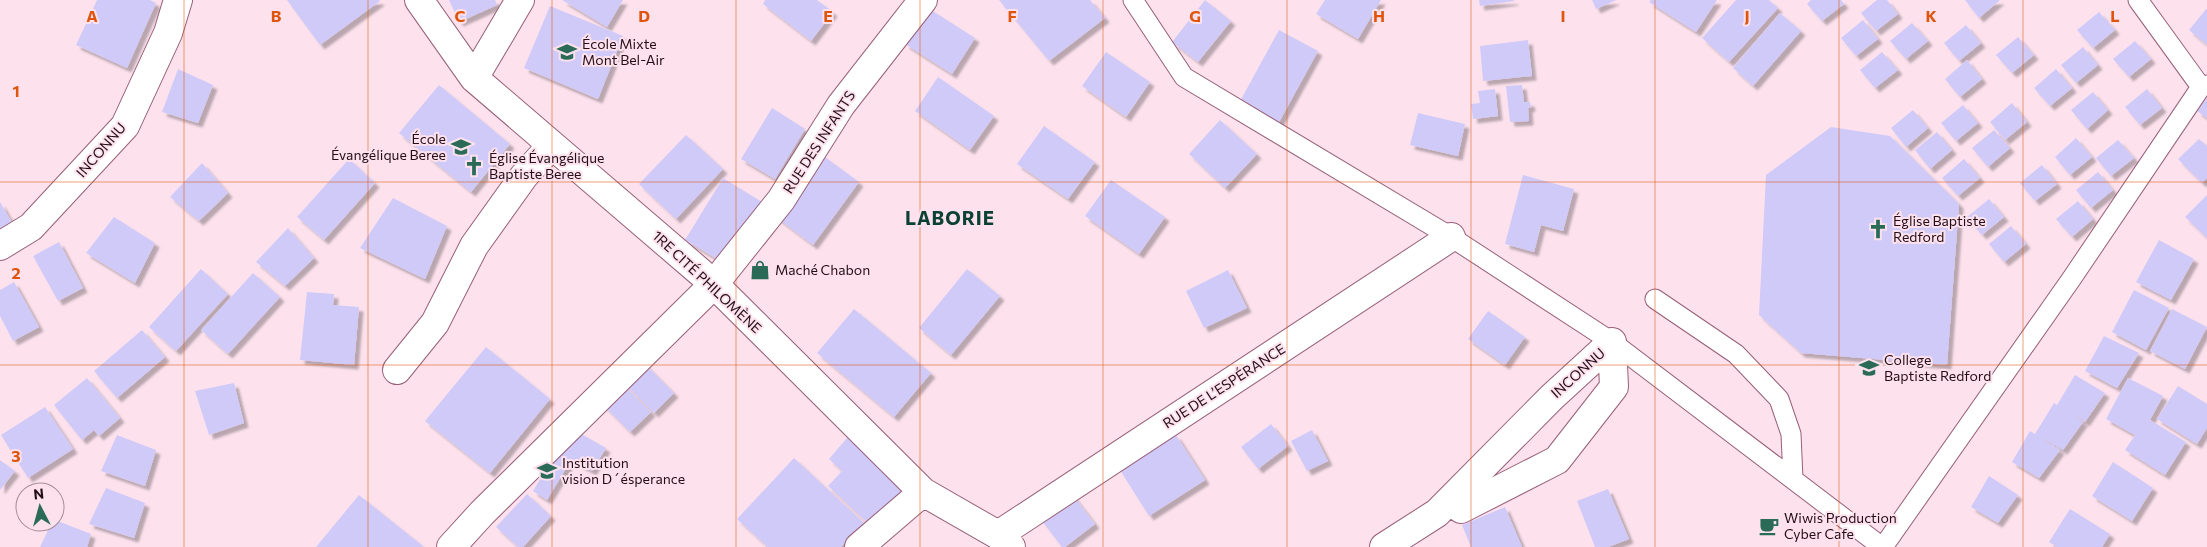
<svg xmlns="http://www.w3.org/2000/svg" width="2207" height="547" font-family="Commissioner,sans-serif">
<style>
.building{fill:#d0caf9;filter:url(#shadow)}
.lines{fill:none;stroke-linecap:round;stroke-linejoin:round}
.service-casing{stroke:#975f78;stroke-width:21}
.minor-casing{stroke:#975f78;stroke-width:30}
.service{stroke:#fff;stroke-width:19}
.minor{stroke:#fff;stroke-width:28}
.grid{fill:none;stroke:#de550d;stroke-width:1;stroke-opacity:0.55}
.labels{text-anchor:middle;stroke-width:4;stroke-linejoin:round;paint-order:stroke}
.poi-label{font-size:14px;fill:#230d17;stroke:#fde2ed;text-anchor:start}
.street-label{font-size:14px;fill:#230d17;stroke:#fde2ed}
.district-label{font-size:19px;font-weight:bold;letter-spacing:1px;fill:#0a4133;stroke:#fde2ed}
.grid-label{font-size:16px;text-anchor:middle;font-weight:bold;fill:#de550d;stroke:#fde2ed;stroke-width:4;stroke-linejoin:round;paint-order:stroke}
</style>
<defs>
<filter id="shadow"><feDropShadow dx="4.5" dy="4.5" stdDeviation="1" flood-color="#0004"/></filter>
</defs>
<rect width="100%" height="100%" fill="#fde2ed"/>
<path class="building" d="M97 0H150L156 3 127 68 76 45Z
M287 0H379L380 1 320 45Z
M449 0H495L497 5 459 22Z
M562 0H623L607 27Z
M765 0H817L833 12 811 41 763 4Z
M999 0H1090L1105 18 1049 61Z
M1205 0 1231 21 1198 62 1172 42Z
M1325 0H1381L1358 39 1316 14Z
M1479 0H1514V1L1480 6Z
M1592 0H1616L1596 9Z
M1651 0H1717L1696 32 1649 2Z
M1736 0H1769L1778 8 1729 62 1702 38Z
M1811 0H1841L1844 4 1822 21 1807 4Z
M1877 0H1887L1898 14 1876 31 1861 13Z
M1965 0H2000L1979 18Z
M550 6 623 36 598 99 524 68Z
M928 8 975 38 952 74 905 44Z
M2207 8V45L2189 30Z
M2099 12 2115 30 2093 48 2077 30Z
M1780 13 1801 31 1753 86 1733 68Z
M1863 20 1878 39 1856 56 1841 38Z
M1912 23 1928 41 1906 59 1890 41Z
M1966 25 1981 43 1959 61 1944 43Z
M1279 30 1318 51 1278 124 1239 103Z
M2018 37 2034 55 2012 73 1996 55Z
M1528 40 1532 76 1483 81 1480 46Z
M2135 41 2151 59 2129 77 2113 59Z
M2083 47 2098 65 2076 83 2061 65Z
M1106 52 1150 82 1126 117 1082 86Z
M1882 52 1898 70 1875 88 1860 70Z
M1967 60 1982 79 1960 97 1945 79Z
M178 69 213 85 198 123 162 112Z
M2056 69 2072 88 2050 106 2034 88Z
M938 77 994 116 970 150 915 111Z
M439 85 510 144 471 192 399 133Z
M1522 85 1524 102H1530L1531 107 1528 108 1529 121 1510 122 1506 86Z
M1495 89 1498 116 1473 119 1471 104 1480 103 1478 91Z
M2147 89 2162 108 2140 125 2125 107Z
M2093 92 2108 110 2087 129 2071 110Z
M2207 98V118L2197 111Z
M2012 103 2027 122 2005 140 1990 122Z
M1963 105 1978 123 1956 141 1941 123Z
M772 108 805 129 775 179 741 159Z
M1913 110 1928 128 1906 147 1891 128Z
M1418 113 1465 124 1458 156 1410 145Z
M1220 120 1257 154 1225 188 1189 154Z
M1044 126 1095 162 1068 199 1017 164Z
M1831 127 1890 136 1959 204 1947 365 1801 353 1759 315 1766 175Z
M1994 130 2010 148 1988 167 1972 148Z
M1937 132 1952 150 1930 169 1915 150Z
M686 135 723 169 676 219 639 184Z
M2076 138 2092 157 2070 175 2055 157Z
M2199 139 2207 146V178L2202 183 2178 159Z
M2118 140 2134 158 2111 176 2096 158Z
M822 155 859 182 813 245 776 217Z
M349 159 375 183 324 240 297 217Z
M1964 159 1980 178 1958 196 1942 178Z
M202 163 228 193 199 221 170 197Z
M2042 165 2057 184 2035 201 2020 183Z
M2098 172 2113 190 2091 208 2076 190Z
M1523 175 1574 189 1563 231 1541 225 1534 252 1505 244Z
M723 178 762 202 724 263 685 240Z
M1111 180 1165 217 1139 254 1085 216Z
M2207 195V238L2185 217Z
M393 198 447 226 425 279 360 248Z
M1989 199 2004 217 1982 235 1967 217Z
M2078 201 2093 219 2072 237 2056 219Z
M0 202 17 231 0 242Z
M114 217 155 243 135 283 86 253Z
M2011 226 2026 244 2004 262 1989 244Z
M288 228 314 258 285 286 256 262Z
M2159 240 2194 259 2171 300 2136 282Z
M59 242 83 288 58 301 33 256Z
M201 269 228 294 176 351 149 327Z
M967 269 1000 296 951 355 919 328Z
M1228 270 1247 308 1204 328 1186 291Z
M253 273 280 297 228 354 201 330Z
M14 282 39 327 13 341 0 316V290Z
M2134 290 2169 308 2146 350 2112 332Z
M307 292 334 294 333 305 359 307 354 365 300 360Z
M854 309 931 373 894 417 817 353Z
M2172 309 2207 327 2185 369 2150 351Z
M1488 311 1525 337 1505 365 1468 339Z
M142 330 165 357 117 398 94 371Z
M2104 336 2139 353 2117 388 2085 371Z
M486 347 550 399 490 473 425 421Z
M642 361 674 393 654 413 622 381Z
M2075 375 2105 393 2085 422 2071 413 2083 422 2063 450 2038 436 2060 450 2039 478 2012 462 2030 431 2035 434 2054 403 2057 405Z
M87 378 120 418 99 436 94 430 82 440 54 405Z
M2128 378 2163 396 2150 420 2186 442 2165 475 2125 450 2135 435 2106 419Z
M619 381 651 412 630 432 598 400Z
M234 383 244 423 209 435 195 391Z
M2178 386 2207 404V428L2197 444 2157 419Z
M45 407 73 449 28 478 1 435Z
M1271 424 1288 446 1258 469 1241 447Z
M571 428 606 448 592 471 571 460 547 500 533 491Z
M1312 430 1328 461 1307 471 1291 441Z
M852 432 906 489 871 526 828 486 842 471 829 459Z
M117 435 156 450 145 486 101 471Z
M1176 435 1205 480 1149 516 1120 470Z
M794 458 864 523 841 547H768L737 519Z
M0 460 15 471 0 490Z
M2113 462 2153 488 2132 521 2092 496Z
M1989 476 2018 495 1998 523 1971 507Z
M106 488 145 503 134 538 89 524Z
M1608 489 1629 539 1608 547H1595L1577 501Z
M1071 493 1095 524 1065 547H1062L1039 517Z
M527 494 551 516 523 547H518L496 527Z
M359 495 424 547H316Z
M1505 507 1522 547H1471L1462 525Z
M2070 509 2110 534 2102 547H2057L2049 542Z
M55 520 91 534 87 547H40L52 522Z"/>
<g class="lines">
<defs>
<path id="service" d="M1133 0 1184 77 1451 237 1612 342 1882 547
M2138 0 2201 87 2207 85
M1655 299 1736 354 1779 399 1791 434 1793 479
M1883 547 2072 278 2201 87"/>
<path id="minor" d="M419 0 474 78 714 284 923 492 998 535 1011 547
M474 78 520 0
M0 246 31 227 125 126 168 33 178 0
M397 370 435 323 474 246 524 176 552 145
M998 535 1451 237
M451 547 482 513 714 284 781 200 841 105 923 0
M859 547 923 492
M1384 547 1437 513 1552 397 1612 342 1614 387 1557 460 1461 509"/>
</defs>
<use href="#service" class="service-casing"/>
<use href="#minor" class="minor-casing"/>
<use href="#service" class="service"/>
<use href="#minor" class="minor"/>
</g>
<path class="grid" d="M184 0V547M368 0V547M552 0V547M736 0V547M920 0V547M1103 0V547M1287 0V547M1471 0V547M1655 0V547M1839 0V547M2023 0V547M0 182H2207M0 365H2207"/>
<defs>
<symbol id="school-bare" viewBox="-9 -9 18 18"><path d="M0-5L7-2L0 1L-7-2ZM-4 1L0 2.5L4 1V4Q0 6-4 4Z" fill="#2a6a57" stroke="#fde2ed" stroke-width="2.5" paint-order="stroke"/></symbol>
<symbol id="church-bare" viewBox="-9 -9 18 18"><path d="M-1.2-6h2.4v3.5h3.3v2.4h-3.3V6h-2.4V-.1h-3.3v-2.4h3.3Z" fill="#2a6a57" stroke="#fde2ed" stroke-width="2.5" paint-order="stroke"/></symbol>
<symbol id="shop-bare" viewBox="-9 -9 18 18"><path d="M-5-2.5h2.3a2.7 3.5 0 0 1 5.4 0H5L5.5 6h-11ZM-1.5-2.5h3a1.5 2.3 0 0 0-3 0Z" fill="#2a6a57" stroke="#fde2ed" stroke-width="2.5" paint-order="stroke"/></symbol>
<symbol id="cafe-bare" viewBox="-9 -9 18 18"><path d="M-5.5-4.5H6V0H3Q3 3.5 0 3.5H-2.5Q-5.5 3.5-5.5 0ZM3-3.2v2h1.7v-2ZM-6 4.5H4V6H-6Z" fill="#2a6a57" stroke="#fde2ed" stroke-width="2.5" paint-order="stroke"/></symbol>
</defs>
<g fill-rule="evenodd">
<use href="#school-bare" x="553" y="38" width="28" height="28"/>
<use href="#school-bare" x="447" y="133" width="28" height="28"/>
<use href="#church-bare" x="460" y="152" width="28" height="28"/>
<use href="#church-bare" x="1864" y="215" width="28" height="28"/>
<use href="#shop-bare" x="746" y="256" width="28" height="28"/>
<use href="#school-bare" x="1855" y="354" width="28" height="28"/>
<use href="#school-bare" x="533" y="457" width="28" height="28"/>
<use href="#cafe-bare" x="1755" y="512" width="28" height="28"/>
</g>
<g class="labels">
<g class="poi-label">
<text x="582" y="49">École Mixte<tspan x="582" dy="16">Mont Bel-Air</tspan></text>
<text x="446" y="144" text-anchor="end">École<tspan x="446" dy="16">Évangélique Beree</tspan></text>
<text x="489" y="163">Église Évangélique<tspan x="489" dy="16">Baptiste Beree</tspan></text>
<text x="1893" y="226">Église Baptiste<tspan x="1893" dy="16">Redford</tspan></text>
<text x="775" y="275">Maché Chabon</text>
<text x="1884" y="365">College<tspan x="1884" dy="16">Baptiste Redford</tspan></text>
<text x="562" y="468">Institution<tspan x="562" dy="16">vision D´ésperance</tspan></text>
<text x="1784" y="523">Wiwis Production<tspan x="1784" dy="16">Cyber Cafe</tspan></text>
</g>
<g class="street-label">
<text transform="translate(819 142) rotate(-57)" y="5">RUE DES INFANTS</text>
<text transform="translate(101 150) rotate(-49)" y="5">INCONNU</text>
<text transform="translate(707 282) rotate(43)" y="5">1RE CITÉ PHILOMÈNE</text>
<text transform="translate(1578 373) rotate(-42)" y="5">INCONNU</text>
<text transform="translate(1224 386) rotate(-33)" y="5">RUE DE L’ESPÉRANCE</text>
</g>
<g class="district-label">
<text x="950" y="225">LABORIE</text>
</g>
</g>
<g class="grid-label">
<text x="92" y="22">A</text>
<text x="276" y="22">B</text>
<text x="460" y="22">C</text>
<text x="644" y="22">D</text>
<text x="828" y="22">E</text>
<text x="1012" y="22">F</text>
<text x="1195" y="22">G</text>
<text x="1379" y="22">H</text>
<text x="1563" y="22">I</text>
<text x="1747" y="22">J</text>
<text x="1931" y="22">K</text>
<text x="2115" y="22">L</text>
<text x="16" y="97">1</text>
<text x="16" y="279">2</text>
<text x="16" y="462">3</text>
</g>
<g transform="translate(40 507) rotate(354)"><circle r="24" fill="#fde2ed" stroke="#a68d97"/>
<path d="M0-4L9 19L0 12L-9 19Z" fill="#2a6a57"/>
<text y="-8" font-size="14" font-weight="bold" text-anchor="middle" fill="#230d17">N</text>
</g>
</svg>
